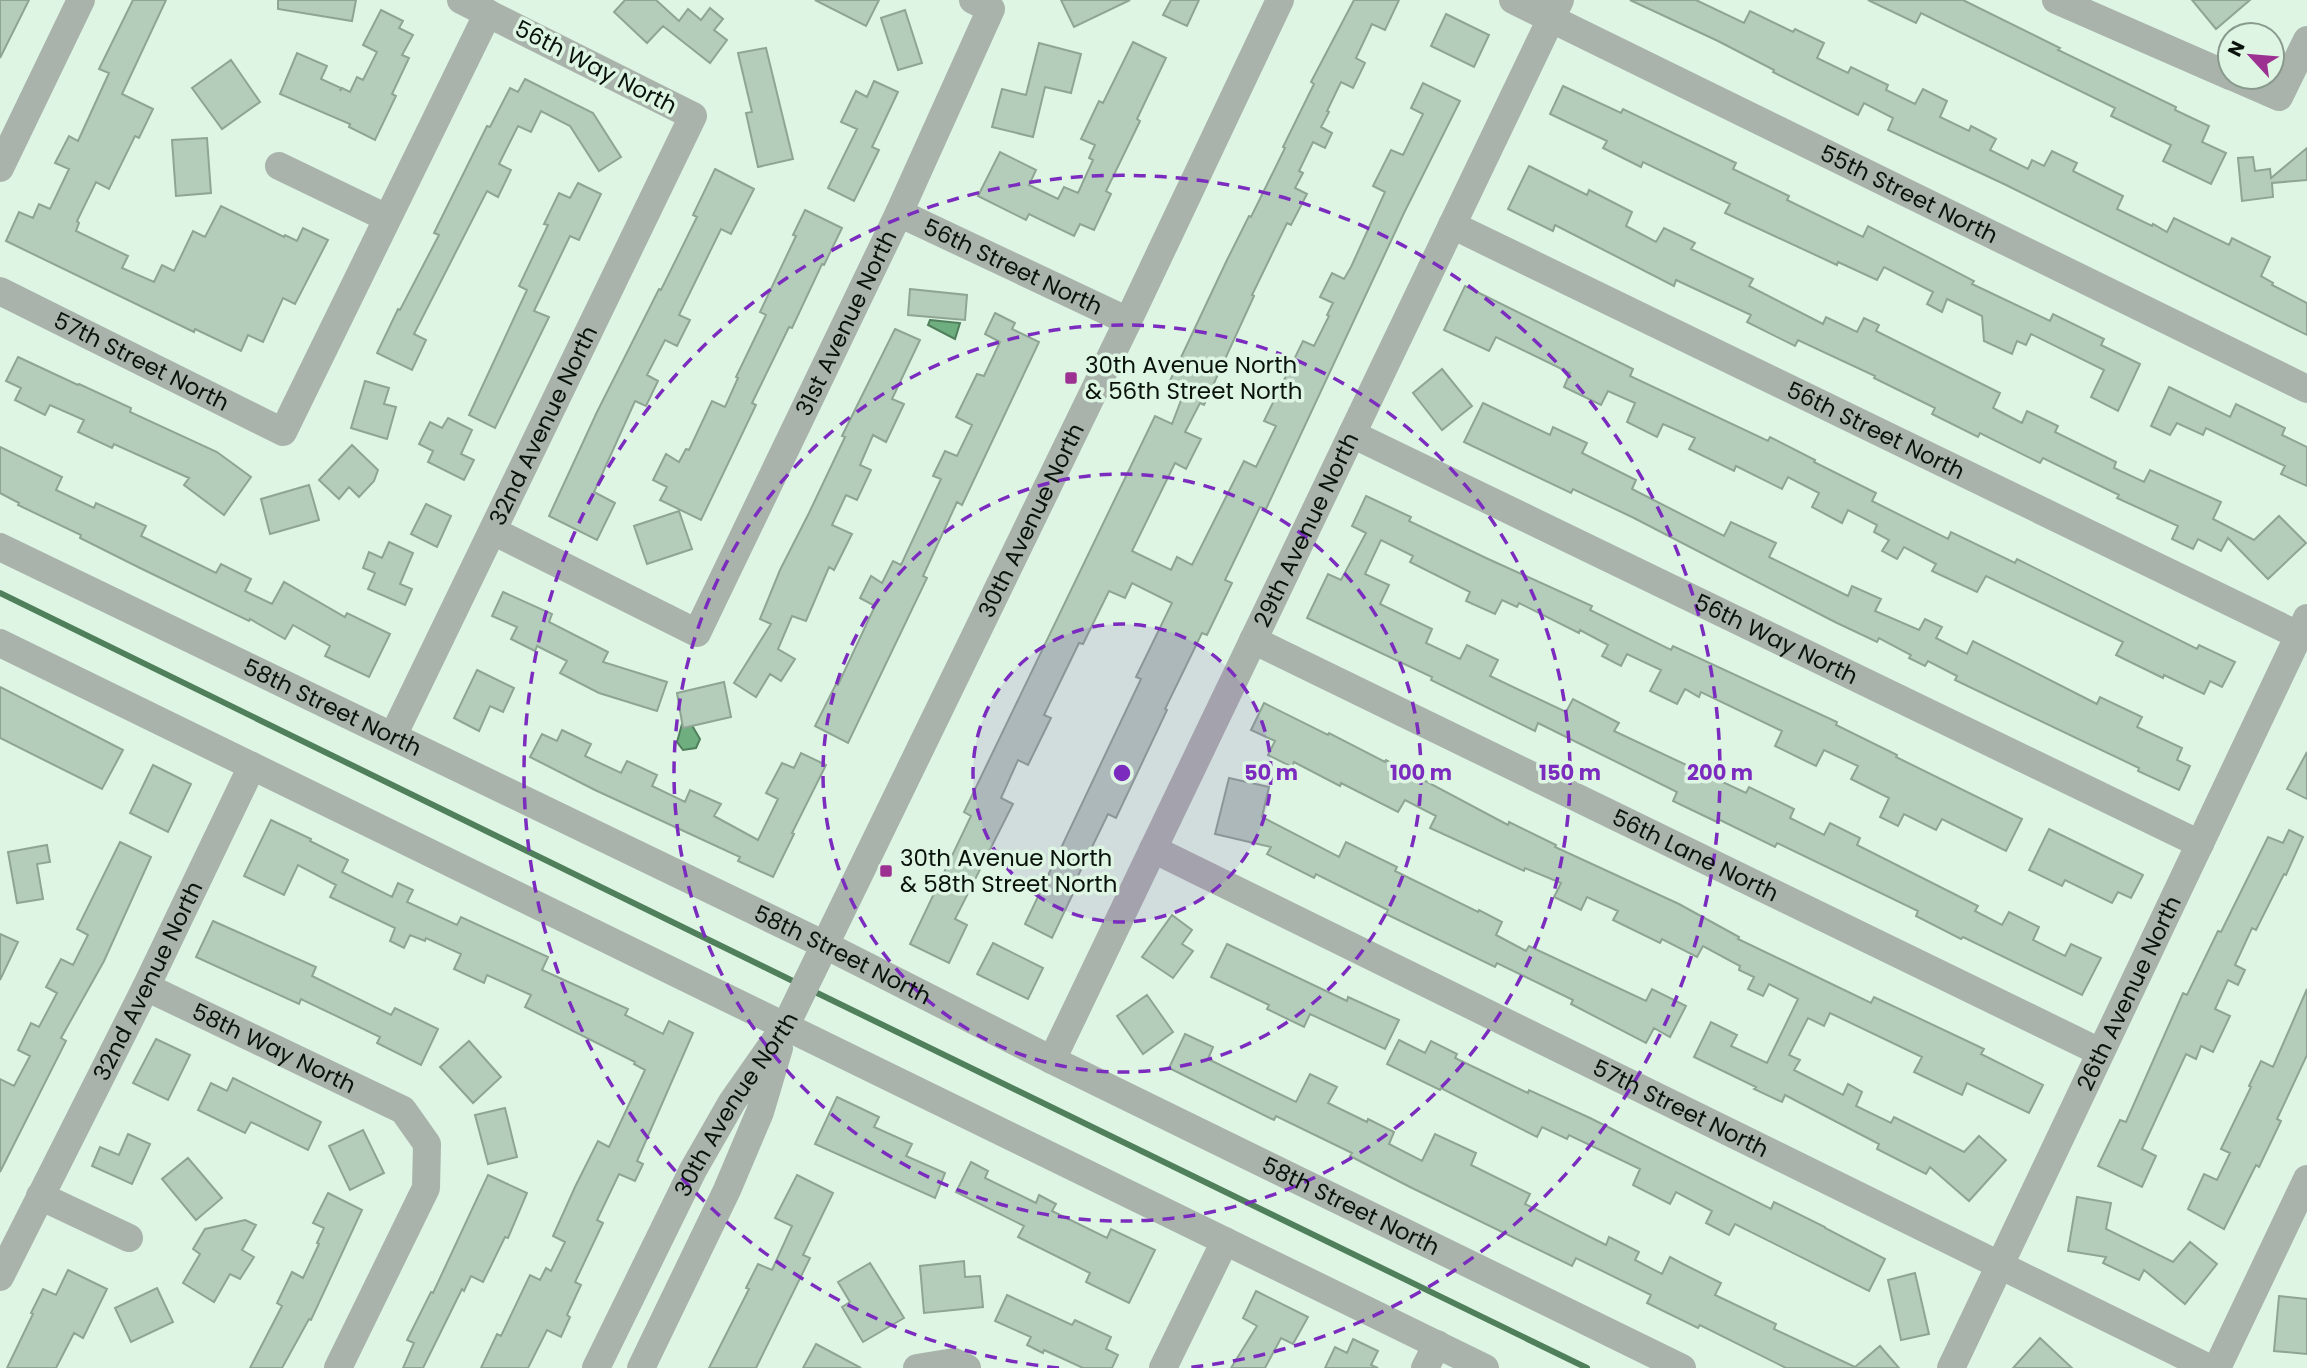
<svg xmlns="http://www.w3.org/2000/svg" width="2307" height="1368" font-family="Poppins,sans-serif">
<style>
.water{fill:#6eae7f;stroke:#507f5c;stroke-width:2}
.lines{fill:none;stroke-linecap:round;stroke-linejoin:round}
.stream{stroke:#507f5c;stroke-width:6}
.building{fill:#b4ccba;stroke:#8fa594;stroke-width:2}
.minor{stroke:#a9b3ab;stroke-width:28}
.ring{fill:none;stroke:#7b2cbf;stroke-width:3.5;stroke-dasharray:12 9}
.poi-dot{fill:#9c3192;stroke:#ddf5e2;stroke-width:2.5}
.labels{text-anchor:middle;stroke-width:7;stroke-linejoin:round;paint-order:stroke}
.street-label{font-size:23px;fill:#0a120c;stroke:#ddf5e2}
.poi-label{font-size:23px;fill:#0a120c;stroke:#ddf5e2;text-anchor:start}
.centre{fill:#7b2cbf;stroke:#ddf5e2;stroke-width:3.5}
.ring-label{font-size:21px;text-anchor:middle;font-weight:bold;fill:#7b2cbf;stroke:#ddf5e2;stroke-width:7;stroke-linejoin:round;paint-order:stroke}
</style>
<rect width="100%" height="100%" fill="#ddf5e2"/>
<path class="water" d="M930 320 960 323 955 339 928 325Z
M690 722 700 739 696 748 683 750 677 742 682 724Z"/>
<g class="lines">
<path class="stream" d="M0 593 799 984
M811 990 1587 1368"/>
</g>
<path class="building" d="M0 0H29L0 58Z
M133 0H166L122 94 153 109 139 138 135 136 109 189 96 182 77 221 79 223 76 231 128 256 122 268 154 282 162 265 174 271 193 231 205 237 221 206 284 237 285 235 297 241 303 228 328 240 295 304 283 298 263 342 248 335 241 351 195 329 194 332 6 241 19 212 33 218 39 204 50 209 69 169 55 163 69 136 78 141 109 73 99 69Z
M278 0H356L352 21 278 9Z
M625 0H656L679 21 688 9 701 20 710 8 723 19 714 30 727 40 710 63 663 26 647 43 614 12Z
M815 0H879L866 26Z
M1061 0H1130L1074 27Z
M1171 0H1199L1187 26 1163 15Z
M1354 0H1399L1385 30 1372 24 1356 58 1365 63 1353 88 1341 82 1327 111 1329 112 1321 127 1332 133 1325 148 1313 142 1299 171 1303 173 1295 188 1307 194 1291 225 1287 223 1252 295 1254 296 1204 405 1200 403 1185 432 1201 439 1186 469 1175 463 1132 551 1171 570 1177 557 1192 565 1244 461 1256 467 1276 426 1264 421 1303 341 1314 346 1329 316 1327 315 1333 303 1320 297 1332 273 1344 279 1351 267 1385 192 1373 186 1391 150 1403 155 1423 114 1411 108 1423 83 1460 101 1404 213 1266 509 1260 507 1225 580 1232 583 1207 635 1202 633 1165 709 1167 710 1116 818 1108 814 1073 886 1076 887 1052 938 1025 924 1141 679 1136 677 1172 603 1132 583 1125 598 1109 591 1083 644 1079 643 1044 715 1051 718 1028 765 1018 760 1001 798 1013 804 955 919 967 925 949 963 910 944 971 816 964 812 1155 416 1172 424 1183 395 1167 387 1227 260 1249 216 1251 217 1285 148 1283 147 1314 84 1311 82Z
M1630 0H1696L1744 23 1750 11 1793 32 1795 29 1824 43 1817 58 1848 73 1851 67 1888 85 1886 90 1915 104 1923 89 1947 101 1940 117 1969 131 1971 126 1996 139 1990 150 2028 169 2032 160 2044 166 2052 151 2077 163 2073 171 2123 196 2117 209 2152 226 2153 224 2167 232 2174 218 2229 245 2232 238 2270 257 2261 276 2273 283 2272 285 2307 303V335L2004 184 1888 130 1893 118 1864 103 1858 115 1773 72 1774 70 1718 41Z
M1868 0H1963L2060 48 2058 50 2176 107 2175 110 2209 126 2202 142 2226 153 2211 184 2163 161 2171 145 2111 116 2115 108 1921 13 1916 23Z
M2192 0H2250L2216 29Z
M381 10 403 21 399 28 413 35 402 55 409 58 392 94 396 96 375 140 349 127 350 124 280 94 297 53 327 66 321 79 341 88 340 91 342 88 350 92 357 77 363 80 377 52 363 45Z
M905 10 922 63 898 70 881 18Z
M1446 14 1489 35 1474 67 1431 46Z
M1133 42 1166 58 1137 119 1140 121 1106 191 1111 194 1094 230 1080 224 1074 236 1029 214 1026 220 978 196 1000 152 1036 170 1029 185 1058 199 1064 187 1078 193 1093 160 1089 158 1095 145 1081 139 1099 101 1103 103Z
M1039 43 1081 54 1071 93 1045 87 1033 137 992 127 1002 89 1026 95Z
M766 48 793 159 758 167 746 113 752 112 738 53Z
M231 60 260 102 222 129 192 88Z
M525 79 593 113 621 157 599 171 570 126 541 111 531 132 518 126 499 164 511 170 498 197 487 191 414 334 426 340 412 370 377 353 398 309 400 310 439 235 434 233 487 126 490 127 510 88 518 92Z
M874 81 898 92 872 147 879 150 854 201 828 188 857 129 841 122 856 91 867 97Z
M1563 86 1621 113 1623 109 1736 163 1733 169 1789 196 1787 200 1863 237 1868 226 1974 281 1972 284 2050 321 2053 314 2104 339 2101 345 2140 364 2118 411 2091 397 2104 370 2031 334 2026 345 2017 341 2012 354 1984 341 1982 316 1947 299 1942 312 1927 304 1933 292 1884 267 1877 280 1838 262 1837 265 1725 213 1730 204 1643 162 1641 167 1603 148 1607 141 1550 114Z
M207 138 211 193 176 196 172 140Z
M2307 148V180L2272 183 2273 197 2242 201 2238 158 2253 157 2255 171 2270 169 2271 178Z
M1529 166 1587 195 1589 190 1632 212 1626 226 1656 242 1664 228 1695 243 1691 249 1753 279 1749 286 1823 324 1826 317 1857 332 1864 318 1879 325 1876 331 2000 393 1993 408 2022 423 2027 411 2058 426 2055 432 2116 462 2114 468 2144 482 2150 470 2221 502 2213 519 2254 540 2279 516 2306 543 2268 579 2228 538 2221 551 2198 539 2193 549 2172 539 2178 526 2117 498 2119 495 2043 458 2040 463 1980 433 1978 437 1932 414 1935 408 1874 378 1875 376 1798 340 1795 346 1747 322 1751 315 1676 280 1674 286 1555 225 1553 231 1508 209Z
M715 169 754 189 731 234 721 229 679 315 690 320 677 346 665 340 647 375 658 381 646 406 635 401 594 492 615 503 597 540 549 516 597 412 659 289 661 290 697 217 693 215Z
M578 183 601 194 579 240 570 236 534 311 549 317 495 428 469 415 527 290 519 286 548 225 544 224 559 193 570 198Z
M805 210 842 228 824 265 822 264 792 328 789 327 752 403 756 405 701 520 660 500 667 487 653 480 666 454 679 462 686 449 689 450 712 401 725 407 738 378 736 377 766 315 760 312 796 236 793 235Z
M1465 286 1633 369 1630 376 1768 441 1770 437 1815 460 1814 462 1876 493 1872 501 1948 539 1951 532 2015 563 2017 559 2197 649 2199 645 2235 662 2222 687 2210 681 2204 694 2164 675 2163 678 2116 655 2123 642 1986 576 1977 592 1932 571 1936 564 1904 547 1897 559 1882 551 1889 540 1874 532 1877 525 1848 510 1842 523 1812 507 1819 493 1788 477 1782 489 1736 466 1734 471 1689 449 1695 438 1663 424 1657 437 1627 422 1635 403 1608 391 1601 405 1564 387 1570 373 1496 337 1489 351 1444 330Z
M910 289 967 295 965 320 908 315Z
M995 313 1015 323 1012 329 1039 342 962 505 957 502 923 576 927 578 848 743 815 726 836 684 838 685 875 606 860 598 871 576 882 583 893 561 901 565 941 479 933 476 945 451 957 456 972 425 956 417 977 374 984 376 1000 342 985 334Z
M895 329 920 340 892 399 904 404 886 442 873 435 860 465 871 470 857 500 846 495 832 525 852 534 834 570 829 567 806 621 792 616 778 649 795 659 781 681 770 674 756 697 734 683 771 624 760 619 780 570 809 513 845 437 842 436Z
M18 357 78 385 79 384 131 408 130 412 217 452 251 477 224 515 184 485 189 478 114 444 112 448 78 432 84 420 50 405 45 415 15 400 21 388 6 381Z
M1442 369 1472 406 1442 430 1413 393Z
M365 381 389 388 384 404 396 407 387 439 351 428Z
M2169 387 2230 417 2236 404 2285 428 2282 435 2307 447V486L2281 474 2285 466 2206 428 2203 435 2177 423 2170 435 2151 426Z
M1483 403 1550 435 1553 427 1587 443 1582 453 1636 480 1632 489 1724 536 1731 522 1776 543 1769 557 1848 596 1852 586 1881 599 1875 611 1919 630 1925 619 1942 627 1936 638 1967 654 1973 641 2097 704 2100 697 2142 717 2137 727 2182 748 2177 760 2190 766 2179 790 2138 771 2139 768 1955 680 1957 676 1928 661 1925 666 1909 658 1911 655 1879 638 1877 642 1835 622 1634 518 1573 489 1571 493 1464 442Z
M448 418 472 430 461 454 474 460 464 480 428 462 433 451 419 444 430 422 442 428Z
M352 445 378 470 374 481 359 497 349 487 339 499 319 480Z
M0 447 62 477 56 490 94 508 96 503 146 526 141 536 216 573 221 564 251 579 245 591 272 604 284 582 345 617 347 613 390 634 369 677 325 656 330 646 293 625 285 639 250 619 249 621 140 568 80 538 81 535 18 505 19 503 0 493Z
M309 485 319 520 270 534 261 499Z
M1366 496 1411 517 1409 521 1486 558 1592 606 1590 610 1671 650 1673 646 1837 722 1836 725 1897 755 1896 757 2022 819 2006 851 1942 819 1936 830 1904 814 1898 826 1880 817 1889 798 1851 779 1858 766 1824 750 1816 766 1775 746 1782 731 1701 692 1699 697 1685 689 1677 704 1650 691 1661 670 1627 654 1621 666 1602 656 1608 645 1580 630 1579 633 1519 603 1517 607 1502 600 1495 614 1466 601 1470 592 1410 562 1413 556 1381 540 1365 574 1389 585 1380 604 1432 629 1426 643 1460 659 1467 645 1498 660 1490 676 1566 712 1573 699 1619 723 1614 731 1746 793 1749 787 1794 809 1790 818 1824 835 1830 823 1860 838 1857 845 1978 906 1975 911 2002 925 2009 912 2039 927 2033 940 2065 956 2071 944 2101 958 2082 995 1963 937 1961 939 1916 916 1918 911 1777 843 1775 847 1718 819 1717 822 1673 801 1677 792 1538 723 1535 731 1431 680 1432 677 1307 618 1328 574 1341 580 1366 533 1352 526Z
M426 504 451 516 437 547 411 534Z
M679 511 692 549 647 564 634 526Z
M389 542 413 553 400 584 412 589 405 605 368 589 375 573 363 568 369 552 382 558Z
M503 592 552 614 549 622 608 652 603 662 667 682 657 711 599 693 560 673 567 661 537 646 535 651 511 639 517 627 492 616Z
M477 670 514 688 503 712 490 706 479 731 454 718Z
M724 682 731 717 683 728 677 693Z
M0 687 123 750 102 789 0 738Z
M1264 703 1328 735 1329 733 1385 762 1386 760 1508 825 1509 822 1556 845 1555 847 1679 904 1739 937 1738 939 1811 974 1871 1003 1874 997 1984 1049 1981 1054 2043 1085 2029 1113 1967 1083 1962 1095 1914 1072 1922 1057 1830 1013 1824 1026 1808 1018 1789 1055 1800 1060 1794 1070 1843 1095 1848 1084 1862 1092 1856 1106 1891 1123 1894 1117 1964 1152 1979 1136 2006 1160 1969 1201 1930 1167 1926 1174 1877 1149 1879 1144 1785 1095 1782 1102 1754 1089 1756 1087 1694 1057 1711 1022 1737 1035 1731 1046 1767 1063 1798 999 1769 984 1763 996 1748 989 1754 977 1739 970 1740 966 1703 946 1697 957 1662 939 1660 943 1613 920 1618 911 1587 897 1581 910 1554 897 1561 883 1525 868 1524 871 1430 828 1436 816 1405 800 1398 812 1341 783 1340 786 1294 762 1292 767 1268 755 1275 741 1251 730Z
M562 730 591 744 585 756 621 773 627 761 657 775 652 786 685 802 690 790 721 804 714 816 758 840 778 799 766 793 782 763 794 768 801 753 826 765 792 833 794 834 773 877 738 861 740 857 595 790 530 757 542 734 557 741Z
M2307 752V799L2287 789Z
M153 765 191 784 168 832 130 813Z
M1229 778 1269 787 1262 817 1339 857 1346 842 1397 867 1395 871 1478 912 1479 910 1502 922 1496 935 1526 951 1529 946 1646 1001 1652 989 1686 1006 1670 1037 1654 1028 1646 1043 1571 1004 1573 1000 1497 963 1495 967 1386 914 1388 910 1316 874 1314 878 1267 854 1271 847 1215 834Z
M271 820 311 839 310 841 348 860 342 872 392 897 398 883 413 890 407 902 457 925 461 917 548 957 542 970 628 1009 625 1015 663 1034 669 1021 693 1033 637 1161 643 1164 635 1181 619 1174 597 1220 603 1223 575 1282 581 1285 567 1315 570 1317 561 1337 547 1330 528 1368H481L497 1334 501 1336 530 1275 540 1280 546 1268 551 1271 565 1242 553 1236 575 1187 598 1141 609 1147 645 1070 634 1064 635 1062 525 1007 531 995 487 975 484 983 454 969 461 954 426 938 425 941 410 935 404 948 390 941 395 928 330 897 336 885 298 865 284 895 244 876Z
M2049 829 2143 875 2131 898 2118 892 2112 903 2065 880 2062 886 2029 870Z
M2289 830 2303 837 2286 875 2284 874 2256 930 2252 928 2235 965 2245 970 2238 985 2228 980 2215 1009 2230 1016 2213 1052 2201 1046 2196 1059 2186 1054 2142 1149 2156 1156 2142 1187 2098 1166 2120 1120 2126 1122 2183 993 2187 995 2218 931 2221 932 2268 837 2283 843Z
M120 842 151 857 104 961 61 1038 66 1041 0 1172V1079L14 1086 30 1056 18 1050 31 1023 39 1027 57 993 46 987 61 959 73 965 88 935 77 929Z
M47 845 50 862 37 864 43 899 17 903 8 852Z
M1172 915 1192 930 1182 944 1193 951 1173 978 1142 957Z
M213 921 316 967 312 976 391 1015 395 1008 438 1029 421 1065 377 1043 380 1037 301 999 299 1004 196 957Z
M0 934 18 942 0 980Z
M993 943 1043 968 1028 999 977 974Z
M1227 944 1347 1001 1348 997 1399 1020 1385 1049 1310 1014 1304 1027 1267 1009 1269 1005 1211 977Z
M2307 989V1055L2277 1119 2281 1121 2259 1167 2256 1165 2224 1229 2188 1209 2204 1174 2217 1180 2230 1153 2221 1149 2251 1087 2249 1086 2261 1061 2273 1067Z
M1147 995 1173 1032 1143 1054 1117 1016Z
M1185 1034 1213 1047 1208 1059 1296 1102 1310 1074 1337 1087 1328 1103 1367 1122 1368 1119 1394 1132 1389 1144 1422 1161 1435 1134 1476 1153 1471 1165 1530 1194 1525 1204 1606 1245 1609 1237 1639 1252 1635 1260 1662 1274 1670 1257 1683 1264 1721 1283 1715 1295 1776 1324 1774 1329 1855 1367 1880 1346 1899 1368H1786L1700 1325 1698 1328 1647 1303 1651 1295 1576 1258 1572 1266 1410 1187 1350 1156 1352 1153 1276 1116 1274 1120 1169 1068Z
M156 1039 190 1055 168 1100 133 1083Z
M1399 1040 1425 1053 1431 1041 1457 1054 1455 1058 1528 1093 1529 1090 1590 1118 1771 1209 1774 1202 1825 1227V1228L1885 1259 1869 1291 1735 1224 1729 1235 1706 1223 1712 1211 1676 1192 1670 1204 1633 1185 1640 1169 1569 1135 1567 1139 1542 1127 1537 1137 1441 1088 1440 1090 1387 1064Z
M469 1041 501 1077 473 1103 440 1067Z
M233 1078 321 1122 308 1150 251 1122 245 1133 198 1110 211 1083 227 1091Z
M837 1097 879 1117 874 1127 912 1144 906 1156 945 1173 935 1198 815 1144Z
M505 1108 517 1157 488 1164 475 1115Z
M363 1130 384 1173 350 1190 329 1146Z
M128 1134 150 1144 132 1184 92 1166 100 1147 119 1155Z
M188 1158 222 1198 196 1220 162 1179Z
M971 1162 988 1171 985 1178 1036 1203 1039 1195 1056 1204 1052 1211 1107 1238 1111 1229 1155 1250 1129 1303 1086 1282 1090 1273 1018 1237 1024 1226 956 1192Z
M488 1175 527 1193 508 1238 505 1237 483 1282 471 1276 464 1291 462 1289 423 1368H403L414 1343 407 1340 431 1292 433 1293Z
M797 1175 833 1193 803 1255 810 1258 756 1368H709L749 1289 746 1288 758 1264 772 1270 792 1226 775 1218Z
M328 1193 362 1210 311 1320 309 1319 282 1368H250L282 1306 277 1303 292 1272 303 1278 319 1244 317 1243 324 1228 313 1223Z
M2077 1197 2111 1203 2106 1229 2173 1262 2190 1242 2217 1264 2185 1304 2144 1270 2139 1280 2103 1263 2106 1257 2068 1251Z
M245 1220 256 1225 242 1250 254 1257 240 1279 230 1274 214 1302 183 1283 200 1254 193 1249 205 1229Z
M964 1261 965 1277 980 1276 983 1307 924 1313 920 1266Z
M870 1263 904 1318 863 1342 842 1307 850 1302 838 1282Z
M68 1270 107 1289 83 1338 74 1333 56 1368H7L33 1314 31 1313 43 1289 56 1295Z
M1915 1273 1929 1334 1901 1340 1888 1280Z
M157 1288 173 1322 131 1342 115 1308Z
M1256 1291 1308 1317 1293 1344 1281 1338 1265 1368H1231L1257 1326 1243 1318Z
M1007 1295 1072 1325 1075 1320 1111 1337 1106 1349 1118 1355 1112 1368H1083L1044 1350 1043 1353 1027 1345 1031 1337 995 1321Z
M2279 1296 2307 1299V1354L2274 1351Z
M2040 1338 2072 1368H2013Z
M1353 1339 1378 1351 1371 1365 1378 1368H1325L1335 1347 1347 1353Z
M816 1344 861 1368H803Z"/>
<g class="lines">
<g class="minor">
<path id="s1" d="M1513 0 2307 389"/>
<path d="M2056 0 2230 76"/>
<path d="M2233 77 2279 97 2307 40"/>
<path d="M279 166 387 218"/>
<path d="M0 168 81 0"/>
<path id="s2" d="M899 213 1128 321"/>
<path id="s3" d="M1452 225 2298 635"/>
<path id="s4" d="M0 291 283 432 488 13"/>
<path id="s5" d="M1352 434 2200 844"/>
<path id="s6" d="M493 531 697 633 899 213 991 9 973 0"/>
<path id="s7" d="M0 547 825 945 1052 1060 1682 1368"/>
<path id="s8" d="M1253 640 2100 1052"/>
<path d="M0 643 1485 1368"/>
<path id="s9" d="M393 736 693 116 461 0"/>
<path id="s10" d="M1153 849 2209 1368"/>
<path id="s11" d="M146 987 403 1110 427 1144 426 1188 338 1368"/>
<path id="s12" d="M1052 1060 1560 0"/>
<path d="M40 1196 129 1238"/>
<path id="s13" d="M0 1277 146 987 252 766"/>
<path id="s14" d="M596 1368 693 1170 732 1102 786 1025 1128 321 1280 0"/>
<path d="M641 1368 727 1190 760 1112 779 1048"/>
<path d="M917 1368 954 1362 967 1368"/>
<path d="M1163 1368 1225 1241"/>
<path d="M1425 1368 1437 1344"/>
<path id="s15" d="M1951 1368 2307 618"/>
<path d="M2217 1368 2307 1179"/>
</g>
</g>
<circle cx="1122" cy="773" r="149" fill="#7b2cbf" fill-opacity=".12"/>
<g class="ring">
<circle cx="1122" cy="773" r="149"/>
<circle cx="1122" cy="773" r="299"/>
<circle cx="1122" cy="773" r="448"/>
<path d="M1059 1368A598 598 0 1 1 1185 1368"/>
</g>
<g class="poi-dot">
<rect x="1064" y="371" width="14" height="14" rx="3.5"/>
<rect x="879" y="864" width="14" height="14" rx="3.5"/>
</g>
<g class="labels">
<g class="street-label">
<text transform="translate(596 67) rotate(27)" y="8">56th Way North</text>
<text dy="8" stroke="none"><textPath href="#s1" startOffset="441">55th Street North</textPath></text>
<text dy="8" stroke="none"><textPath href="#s2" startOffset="126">56th Street North</textPath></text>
<text dy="8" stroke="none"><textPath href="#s6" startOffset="572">31st Avenue North</textPath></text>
<text dy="8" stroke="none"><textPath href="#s4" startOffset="158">57th Street North</textPath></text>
<text dy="8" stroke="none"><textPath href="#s9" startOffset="345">32nd Avenue North</textPath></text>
<text dy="8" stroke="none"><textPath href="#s3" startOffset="471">56th Street North</textPath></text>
<text dy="8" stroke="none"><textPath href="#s14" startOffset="954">30th Avenue North</textPath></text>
<text dy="8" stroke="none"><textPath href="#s12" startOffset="588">29th Avenue North</textPath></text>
<text dy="8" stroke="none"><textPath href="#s5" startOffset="471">56th Way North</textPath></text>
<text dy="8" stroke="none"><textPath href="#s7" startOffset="369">58th Street North</textPath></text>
<text dy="8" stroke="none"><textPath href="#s8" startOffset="492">56th Lane North</textPath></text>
<text dy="8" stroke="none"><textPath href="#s7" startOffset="936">58th Street North</textPath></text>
<text dy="8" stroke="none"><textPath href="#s13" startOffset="331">32nd Avenue North</textPath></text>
<text dy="8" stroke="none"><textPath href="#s15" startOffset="415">26th Avenue North</textPath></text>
<text dy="8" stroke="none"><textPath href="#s11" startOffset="142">58th Way North</textPath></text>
<text dy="8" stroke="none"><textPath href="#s10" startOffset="588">57th Street North</textPath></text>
<text dy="8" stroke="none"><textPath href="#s14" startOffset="299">30th Avenue North</textPath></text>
<text dy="8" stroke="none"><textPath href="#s7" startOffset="1503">58th Street North</textPath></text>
</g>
<g class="poi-label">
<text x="1085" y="373">30th Avenue North<tspan x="1085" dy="26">&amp; 56th Street North</tspan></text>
<text x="900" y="866">30th Avenue North<tspan x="900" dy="26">&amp; 58th Street North</tspan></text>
</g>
</g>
<circle cx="1122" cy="773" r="10" class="centre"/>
<g class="ring-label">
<text x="1271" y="780">50 m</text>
<text x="1421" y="780">100 m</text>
<text x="1570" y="780">150 m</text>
<text x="1720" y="780">200 m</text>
</g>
<g transform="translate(2251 56) rotate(296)"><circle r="33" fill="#ddf5e2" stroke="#899a8c" stroke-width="2"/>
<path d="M0-5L12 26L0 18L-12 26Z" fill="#9c3192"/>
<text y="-10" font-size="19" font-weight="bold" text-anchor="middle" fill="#0a120c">N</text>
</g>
</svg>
